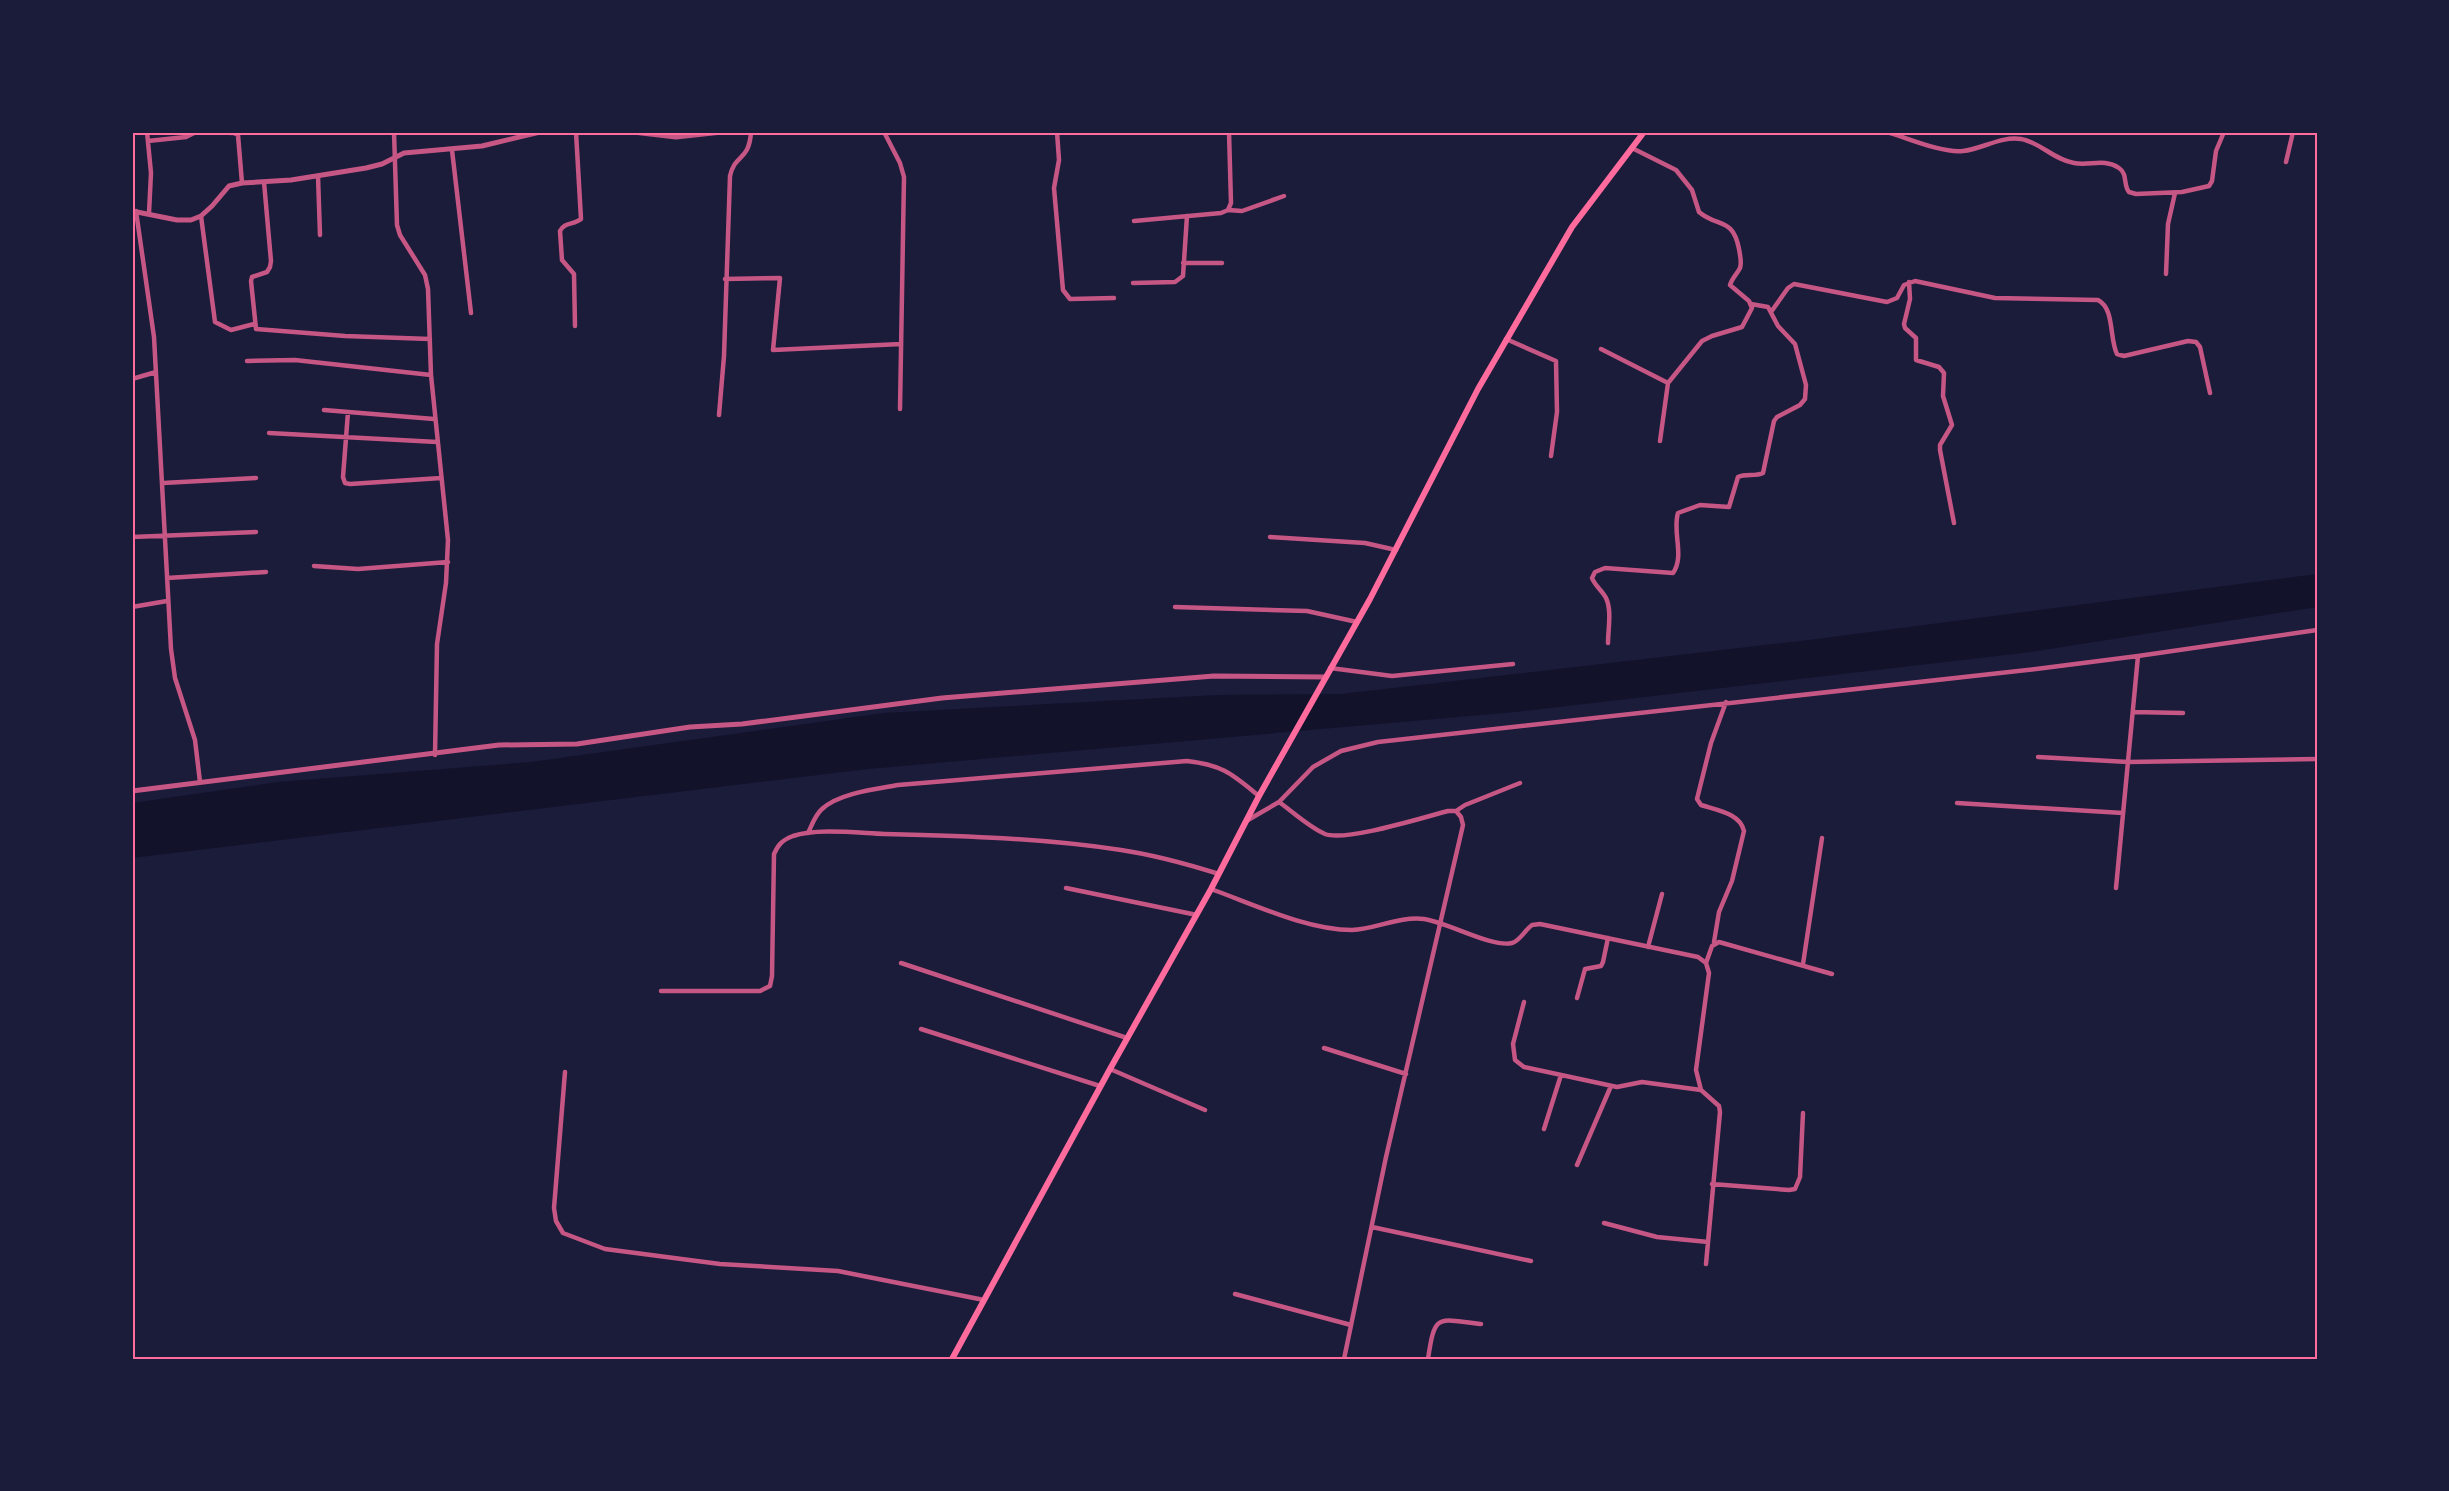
<svg xmlns="http://www.w3.org/2000/svg" width="2449" height="1491" font-family="Spectral,serif">
<style>
.water{fill:#12122b}
.lines{fill:none;stroke-linecap:round;stroke-linejoin:round}
.minor{stroke:#c65784;stroke-width:4.5}
.tertiary{stroke:#c65784;stroke-width:5}
.secondary{stroke:#ff6b9d;stroke-width:6}
.neatline{fill:none;stroke:#ff6b9d;stroke-width:2}
</style>
<rect width="100%" height="100%" fill="#1b1b3a"/>
<path class="water" d="M2317 574V607L2031 652 1515 712 868 769 132 858V803L278 782 531 762 884 713 1217 695 1341 694 1809 640Z"/>
<g class="lines">
<path class="minor" d="M147 132 151 173 149 213
M208 132 234 133 238 135 242 183
M394 132 397 225 400 235 425 275 428 289 431 375 448 540 446 583 437 644 435 755
M884 132 900 163 904 177 900 409
M1057 132 1059 160 1054 188 1063 290 1070 299 1114 298
M1887 132C1908 138 1941 153 1963 151 1982 149 2001 136 2021 139 2040 142 2054 160 2074 163 2090 166 2104 158 2119 168 2128 174 2123 185 2129 192L2136 194 2182 192 2209 186 2212 181 2216 151 2224 132
M148 141 186 137 196 132
M1632 148 1676 170 1692 190 1699 212C1718 228 1733 217 1739 249 1740 255 1742 262 1740 268 1737 274 1732 278 1730 285L1749 301 1752 308 1742 327 1712 336 1702 341 1668 383 1660 441
M452 150 471 313
M2286 162 2293 132
M318 176 320 235
M264 182 271 261 270 267 267 272 252 277 251 281 256 329 345 336 430 339
M1228 210 1242 211 1284 196
M136 211 154 337 171 649 175 678 195 740 200 782
M201 216 215 322 231 330 254 324
M1134 221 1221 213 1228 210 1231 203 1229 132
M1183 263H1222
M2166 274 2168 224 2175 193
M725 279 780 278 773 350 901 344
M1909 282 1910 299 1904 324 1905 328 1916 338V360L1939 367 1944 373 1943 396 1952 425 1940 445V450L1954 523
M1133 283 1175 282 1183 276 1187 216
M1771 312 1788 288 1794 284 1887 302 1897 298 1904 285 1915 281 1995 298 2098 300C2115 309 2109 338 2117 354L2124 356 2188 341 2196 342 2200 347 2210 393
M575 326 574 274 562 260 560 231C564 222 574 225 581 219L576 132
M1506 339 1556 361 1557 412 1551 456
M1601 349 1668 383
M247 361 295 360 431 375
M132 379 156 372
M324 410 434 419
M348 412 343 477 345 483 350 484 441 478
M719 415 724 356 730 176C735 153 749 162 751 132
M269 433 437 442
M163 483 256 478
M132 537 256 532
M1270 537 1365 543 1396 550
M314 566 358 569 448 562
M167 578 266 572
M132 607 167 601
M1175 607 1307 611 1357 622
M1608 643C1608 630 1612 610 1606 598 1602 590 1595 586 1592 578L1595 572 1605 568 1673 573C1685 556 1672 532 1678 513L1700 505 1729 507 1738 477C1746 473 1755 477 1763 473L1774 421 1777 417 1800 405 1805 399 1806 385 1795 344 1778 326 1768 307 1751 304
M1330 668 1392 676 1513 664
M2133 712 2183 713
M2038 757 2128 762 2317 759
M1279 802C1293 812 1309 827 1325 834 1346 842 1424 817 1448 811H1456L1461 817 1463 825 1386 1157 1344 1359
M1957 803 2123 813
M1456 811 1465 805 1520 783
M1248 820 1279 802 1313 767 1341 751 1378 742 2036 669 2138 656 2317 630
M808 833C812 825 815 815 822 809 839 793 876 789 898 785L1187 761C1223 765 1232 774 1259 796
M1066 888 1197 915
M2116 888 2138 656
M1211 889C1253 904 1307 930 1352 930 1376 929 1399 916 1424 919 1447 922 1492 948 1512 943 1520 941 1525 930 1532 925L1540 924 1698 957 1706 963 1709 973 1696 1070 1701 1090 1719 1106 1720 1112 1706 1264
M1714 942 1719 912 1732 881 1744 831C1740 813 1716 810 1701 805L1697 799 1711 743 1726 702
M1648 947 1662 894
M901 963 1127 1038
M1706 963 1712 946 1719 942 1832 974
M1803 964 1822 838
M661 991H760L770 986 772 976 774 854C778 845 782 840 793 836 817 828 858 833 884 834 963 836 1043 838 1121 850 1155 855 1187 864 1219 874
M1577 998 1585 969 1601 966 1603 962 1608 938
M1524 1002 1513 1044 1515 1060 1524 1067 1617 1087 1642 1082 1701 1090
M921 1029 1100 1086
M1324 1048 1406 1074
M1110 1069 1205 1110
M565 1072 554 1208 556 1221 563 1233 605 1249 720 1264 838 1271 984 1300
M1544 1129 1561 1075
M1577 1165 1611 1086
M1712 1184 1789 1190 1795 1189 1800 1177 1803 1113
M1604 1223 1657 1237 1708 1242
M1372 1227 1531 1261
M1235 1294 1351 1325
M1428 1359C1435 1312 1437 1319 1481 1324"/>
<path class="tertiary" d="M633 132 676 137 722 132
M132 211 177 220H191L201 216 212 206 229 186 242 183 291 180 366 168 382 164 404 153 482 146 540 132
M132 791 499 745 577 744 690 727 742 724 942 698 1214 676 1325 677"/>
<path class="secondary" d="M952 1359 1110 1069 1211 889 1259 796 1370 599 1478 389 1572 227 1644 132"/>
</g>
<rect width="2449" height="1491" fill="none" stroke="#1b1b3a" stroke-width="267"/>
<rect x="134" y="134" width="2182" height="1224" class="neatline"/>
</svg>
